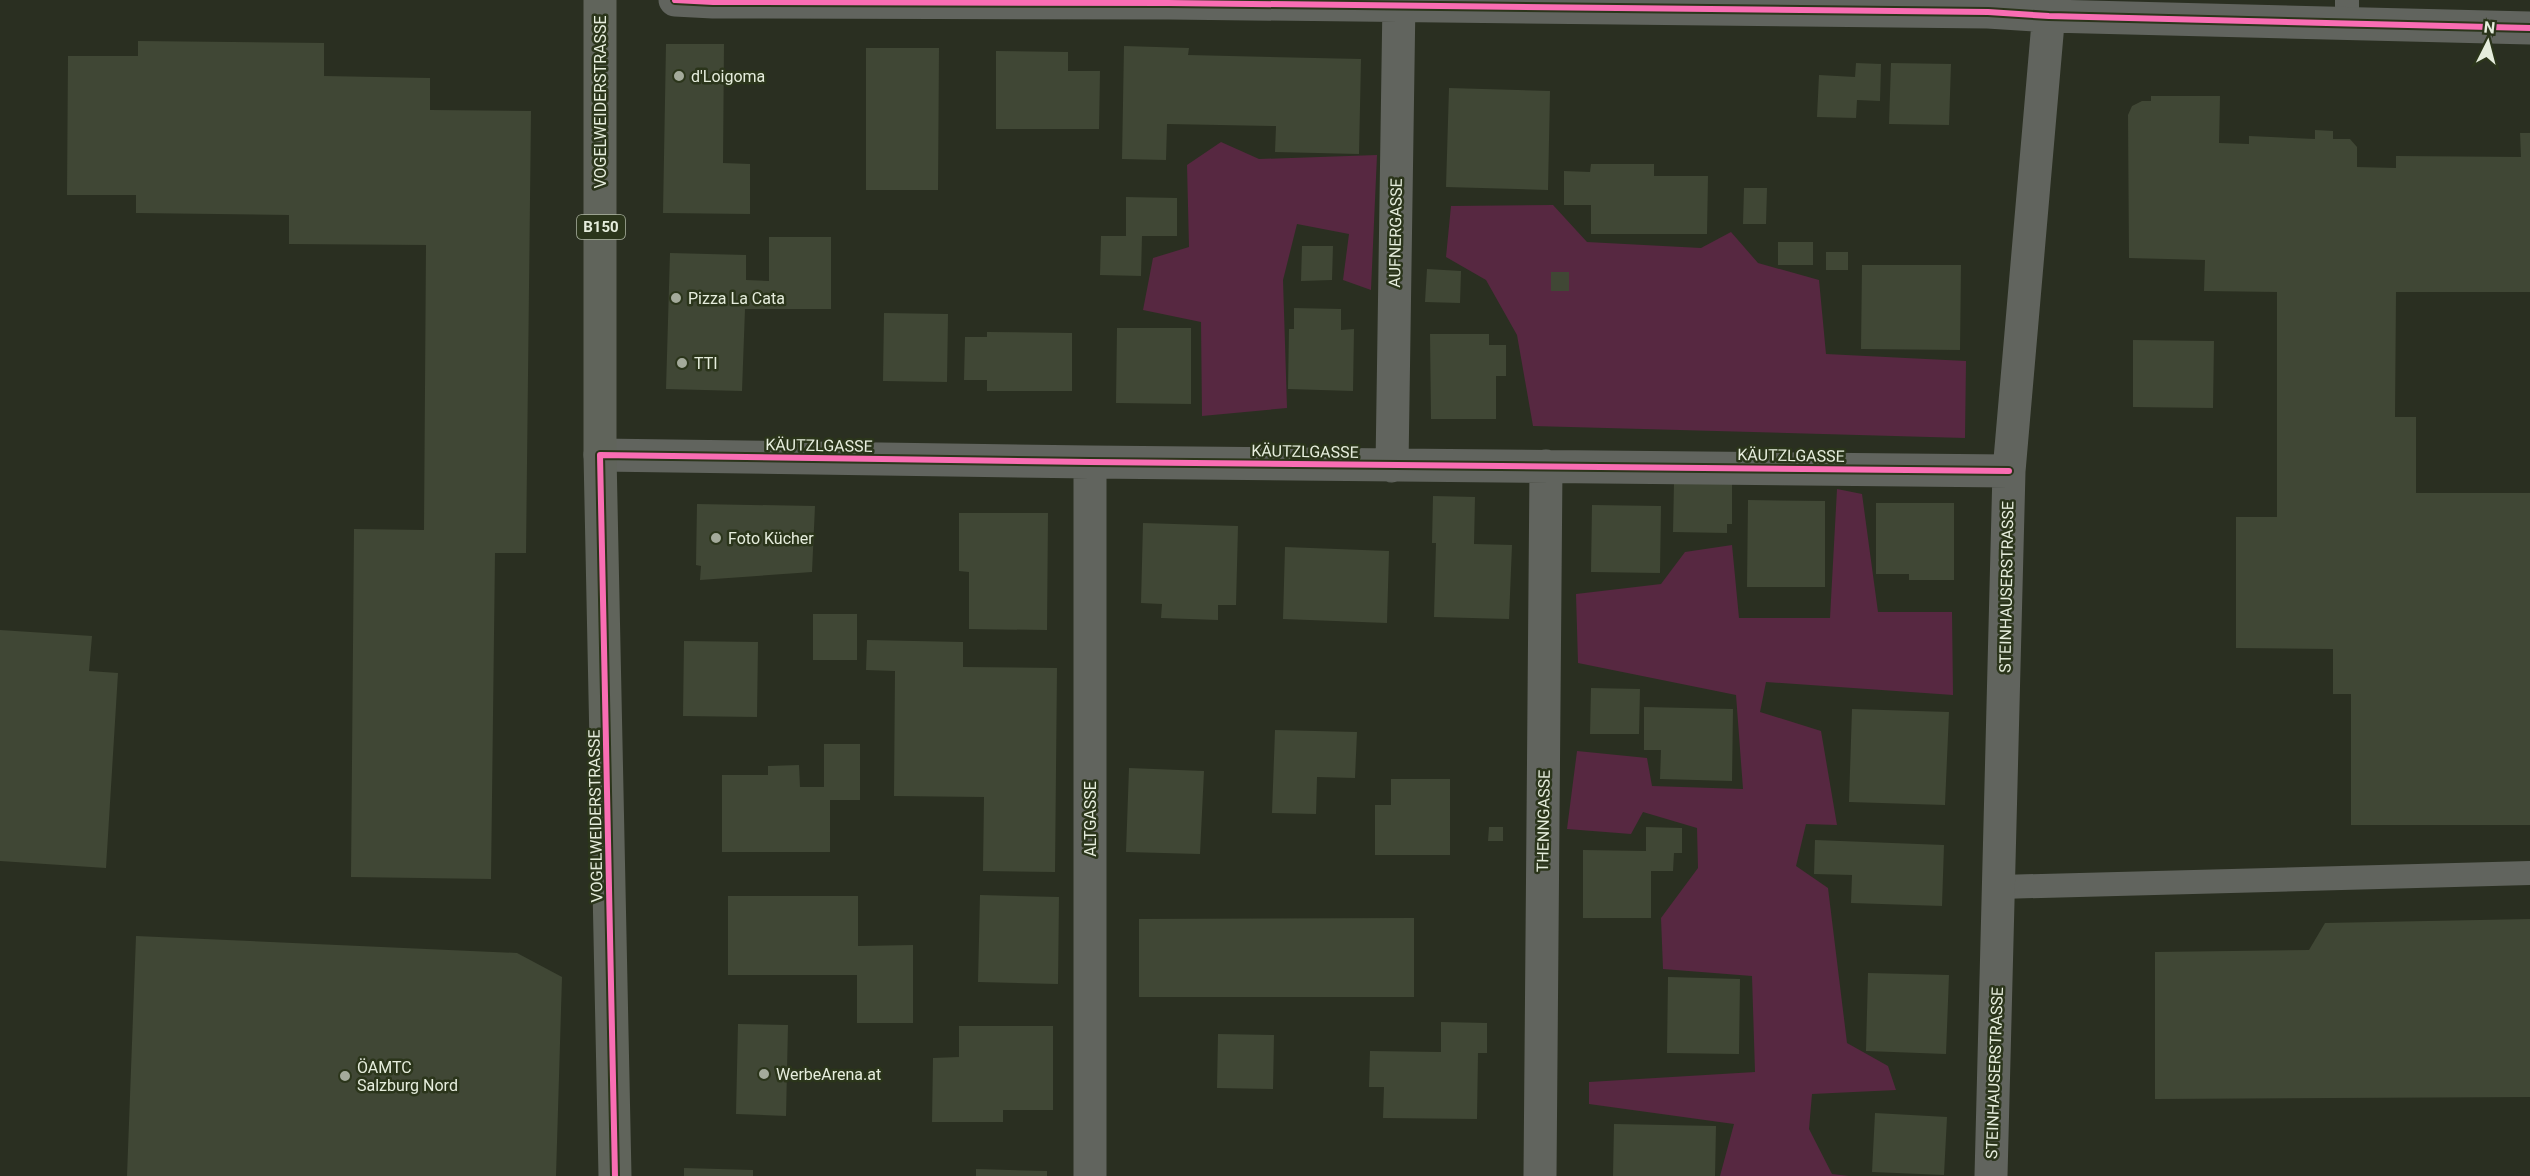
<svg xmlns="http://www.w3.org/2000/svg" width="2530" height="1176" font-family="Roboto,sans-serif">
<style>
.green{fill:#572841}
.building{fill:#404735}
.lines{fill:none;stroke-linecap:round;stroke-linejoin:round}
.service{stroke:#61645e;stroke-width:24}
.minor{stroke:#61645e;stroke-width:33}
.primary{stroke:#60645b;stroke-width:33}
.cycleway-casing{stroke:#2b351b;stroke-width:10}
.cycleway{stroke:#f96db3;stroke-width:6}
.poi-dot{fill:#a4aa9b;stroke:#2b351b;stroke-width:2}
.labels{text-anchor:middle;stroke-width:5;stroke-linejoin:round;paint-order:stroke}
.shield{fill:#2b351b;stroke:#aeb6a3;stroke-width:1.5}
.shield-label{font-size:15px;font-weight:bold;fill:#e6eddd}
.poi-label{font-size:16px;fill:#e6eddd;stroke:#2b351b;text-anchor:start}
.street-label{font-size:16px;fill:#e6eddd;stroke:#2b351b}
</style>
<rect width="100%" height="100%" fill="#2a2f21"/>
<path class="green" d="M1221 142 1259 159 1377 155 1371 290 1343 280 1349 234 1297 224 1283 280 1287 408 1202 416 1201 322 1143 310 1153 258 1189 247 1187 165Z
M1553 205 1587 242 1701 248 1731 232 1758 263 1819 280 1826 354 1966 361 1965 438 1533 426 1517 335 1486 280 1446 257 1451 206Z
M1837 489 1862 494 1878 612H1952L1953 695 1766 682 1760 712 1821 731 1837 825 1806 824 1796 866 1828 888 1847 1043 1888 1066 1896 1090 1812 1094 1809 1129 1832 1174 1849 1176H1720L1734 1124 1589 1104V1082L1755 1072 1752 976 1663 969 1661 918 1698 868 1697 828 1643 812 1631 834 1567 829 1577 751 1647 758 1652 786 1743 789 1736 695 1578 663 1576 594 1661 584 1685 552 1732 545 1739 618H1830Z"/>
<path class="building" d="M138 41 324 43V76L430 78V110L531 111 526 553H495L491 879 351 877 354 529 424 530 426 245 289 244V215L136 213V195H67L68 56H138Z
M666 44H724L723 163 750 164V214L663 213Z
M1124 46 1189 48 1188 55 1361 59 1359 154 1275 152 1276 126 1167 124 1166 160 1122 159Z
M866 48H939L938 190H866Z
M996 51 1068 52V71H1100L1099 129H996Z
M1856 63 1881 64 1880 101 1857 100 1856 118 1817 117 1819 75 1855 77Z
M1891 63 1951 64 1949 125 1889 124Z
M1449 88 1550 91 1548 190 1446 187Z
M2151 96H2220L2219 143 2249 144V136L2315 139V130L2333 131V139H2350L2357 147V167L2396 168V156L2521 157 2520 133H2530V292H2396L2395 417H2416V493H2530V825H2351V694H2333V649L2236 648V517H2277V292L2204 291 2205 260 2129 258 2128 115 2132 106 2142 101H2151Z
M1591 164H1654V176H1708L1707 234H1591V205H1564V171L1590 172Z
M1744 188H1767L1766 224H1743Z
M1126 197 1177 198V236H1142L1141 276 1100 275 1101 236H1126Z
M769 237H831V309H745L742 391 666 389 670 253 746 255V280L769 281Z
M1778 242H1813V265H1778Z
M1302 246H1333L1332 280 1301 281Z
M1826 252H1848V270H1826Z
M1862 265H1961L1960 350 1861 349Z
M1427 269 1461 271 1460 303 1425 302Z
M1551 272H1569V291H1551Z
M1294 308 1341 309V330L1354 329 1353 391 1288 389 1289 329H1294Z
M884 313 948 314 947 382 883 381Z
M1117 328H1191V404L1116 403Z
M987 332 1072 333V391H987V380H964L965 337H987Z
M1430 334H1489V345H1506V376H1496V419H1431Z
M2133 340 2214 341 2213 408 2133 407Z
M1674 482 1732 483V524H1727V533L1673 532Z
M1433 496 1475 497 1474 544 1512 545 1509 619 1434 617 1436 543H1432Z
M1748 500 1825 501V587H1747Z
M1876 503H1954V580H1909V574H1876Z
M697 504 815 506 812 572 700 580 701 566 696 565Z
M1592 505 1661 506 1660 573 1591 572Z
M959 513H1048L1047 630 969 629V572L959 571Z
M1143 523 1238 526 1236 605H1218V620L1161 618 1162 604 1141 603Z
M1285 547 1389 551 1387 623 1283 619Z
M813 614H857V660H813Z
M0 630 92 636 89 671 118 673 106 868 0 861Z
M867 640 963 642V667L1057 668 1055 872 983 871 984 797 894 796 895 671 866 670Z
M684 641 758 642 757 717 683 716Z
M1591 688 1640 689 1639 734H1590Z
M1644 707 1733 709 1732 781 1660 779 1661 750H1644Z
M1852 709 1949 712 1945 805 1849 802Z
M1275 730 1357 732 1355 778 1317 777 1316 814 1272 813Z
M824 744H860V800H830V852H722V775H768V766L799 765 800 787H824Z
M1129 768 1204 771 1200 854 1126 852Z
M1391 779H1450V855H1375V805H1391Z
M1489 827H1503V841H1488Z
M1646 827 1682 828V853H1674L1673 871H1651V918H1583V850L1646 851Z
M1815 840 1944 845 1942 906 1851 903 1852 875 1814 874Z
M980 895 1059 897 1058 984 978 982Z
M728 896H858V946L913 945V1023H857V975H728Z
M1414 918V997H1139V919Z
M2530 919V1097L2155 1099V952L2309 950 2325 923Z
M136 936 517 953 562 977 556 1176H127Z
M1868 973 1949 975 1946 1054 1866 1051Z
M1668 977 1740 979 1739 1054 1667 1053Z
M1441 1022 1487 1023V1053H1478L1477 1119 1383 1118 1384 1087H1369L1370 1051 1441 1052Z
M738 1024 788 1025 786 1116 736 1114Z
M959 1026H1053V1110H1003V1122H932L933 1058 959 1057Z
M1218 1034 1274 1035 1273 1089 1217 1088Z
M1875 1113 1947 1117 1944 1175 1872 1172Z
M1614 1124 1716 1126 1715 1176H1613Z
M684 1168 753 1170V1176H684Z
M976 1169 1047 1171V1176H976Z"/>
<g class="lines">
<path class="service" d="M2347 24V0
M2000 887 2530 873"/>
<path class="minor" d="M675 0 713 2 1169 3 1988 12 2049 16 2530 28
M600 455 1090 462 2009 471
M1392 466 1399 0
M1090 1176V462
M1540 1176 1546 466
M1991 1176 2009 471 2050 0"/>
<path class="primary" d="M600 0V455L615 1176"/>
<defs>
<path id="cycleway" d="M675 0 713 2 1169 3 1988 12 2049 16 2530 28
M615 1176 600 455 1090 462 2009 471"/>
</defs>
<use href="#cycleway" class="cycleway-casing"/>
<use href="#cycleway" class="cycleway"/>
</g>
<g class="poi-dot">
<circle cx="679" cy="76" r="6"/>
<circle cx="676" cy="298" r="6"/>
<circle cx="682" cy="363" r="6"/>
<circle cx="716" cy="538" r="6"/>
<circle cx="764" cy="1074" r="6"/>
<circle cx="345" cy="1076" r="6"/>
</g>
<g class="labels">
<rect class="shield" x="577" y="215" width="48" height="24" rx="4.5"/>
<g class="shield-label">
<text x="601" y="232">B150</text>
</g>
<g class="poi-label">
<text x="691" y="82">d'Loigoma</text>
<text x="688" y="304">Pizza La Cata</text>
<text x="694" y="369">TTI</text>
<text x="728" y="544">Foto Kücher</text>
<text x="357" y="1073">ÖAMTC<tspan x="357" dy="18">Salzburg Nord</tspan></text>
<text x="776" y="1080">WerbeArena.at</text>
</g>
<g class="street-label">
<text transform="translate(600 102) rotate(-90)" y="6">VOGELWEIDERSTRASSE</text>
<text transform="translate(1395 233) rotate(-89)" y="6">AUFNERGASSE</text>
<text transform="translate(819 445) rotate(1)" y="6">KÄUTZLGASSE</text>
<text transform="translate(1305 451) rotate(1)" y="6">KÄUTZLGASSE</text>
<text transform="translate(1791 455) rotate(1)" y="6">KÄUTZLGASSE</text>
<text transform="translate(2006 587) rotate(-89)" y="6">STEINHAUSERSTRASSE</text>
<text transform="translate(595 816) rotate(-91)" y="6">VOGELWEIDERSTRASSE</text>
<text transform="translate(1090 819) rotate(-90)" y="6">ALTGASSE</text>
<text transform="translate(1543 821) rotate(-89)" y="6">THENNGASSE</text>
<text transform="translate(1994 1073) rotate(-88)" y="6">STEINHAUSERSTRASSE</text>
</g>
</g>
<g transform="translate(2488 42) rotate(6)" stroke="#2b351b" stroke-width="4.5" paint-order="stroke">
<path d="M0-4.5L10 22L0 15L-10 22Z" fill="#e6eddd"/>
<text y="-9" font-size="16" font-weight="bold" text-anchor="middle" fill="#e6eddd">N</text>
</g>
</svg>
